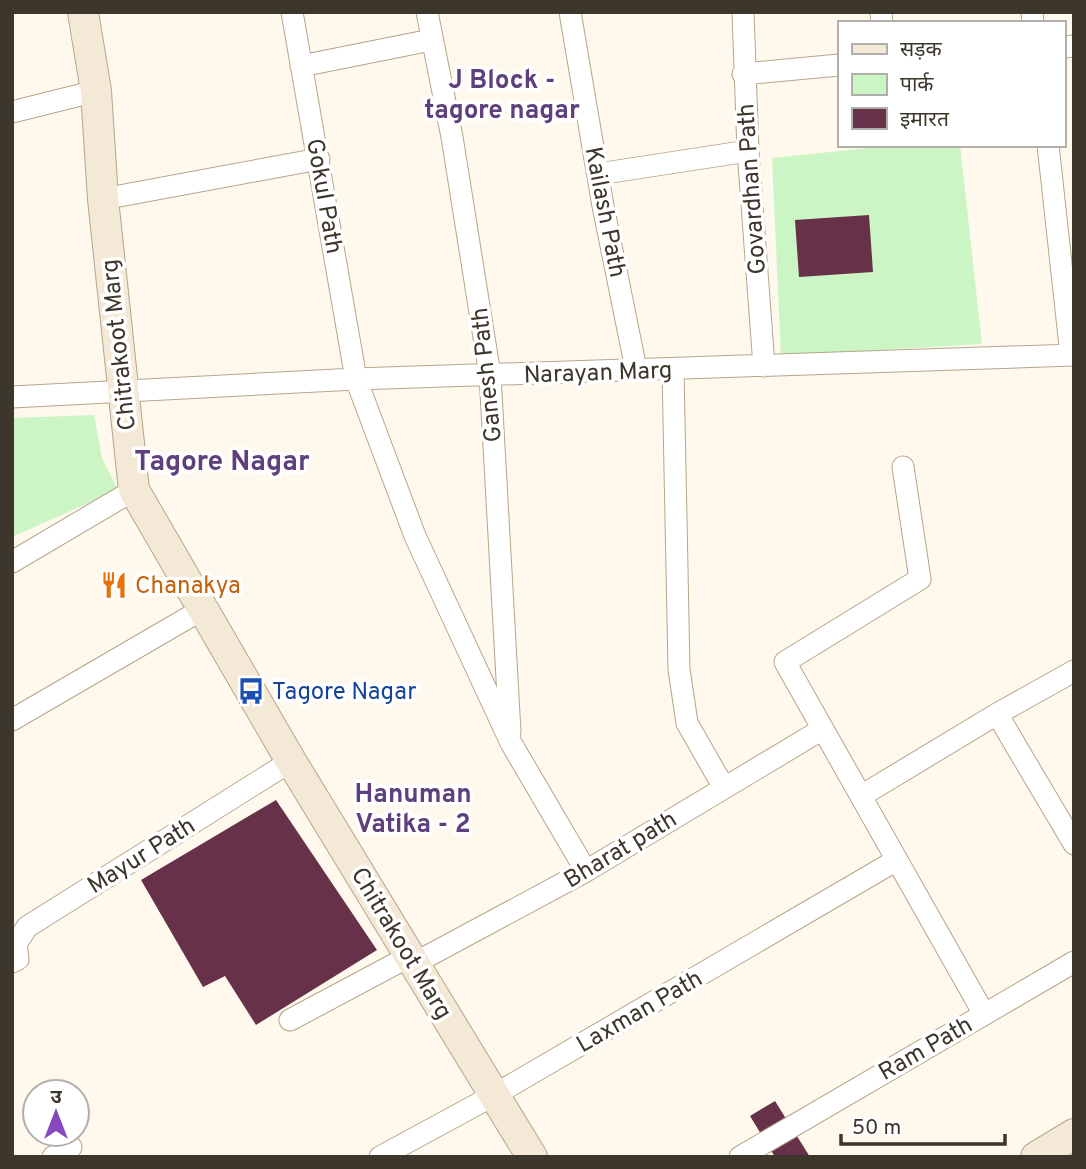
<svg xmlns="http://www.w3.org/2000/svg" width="1086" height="1169" font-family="Overpass,'Noto Sans Devanagari',sans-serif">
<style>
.green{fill:#cbf5c5}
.building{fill:#673249}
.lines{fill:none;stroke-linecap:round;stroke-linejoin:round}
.street-casing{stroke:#b5a68b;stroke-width:23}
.secondary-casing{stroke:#b5a68b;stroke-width:32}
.street{stroke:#fff;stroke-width:21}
.secondary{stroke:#f3e9d6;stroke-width:30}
.labels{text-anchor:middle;stroke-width:7;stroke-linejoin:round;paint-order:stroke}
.street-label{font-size:24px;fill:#3c362b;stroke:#fff}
.food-label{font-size:24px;fill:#c56008;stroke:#fff;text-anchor:start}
.transit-label{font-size:24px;fill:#164399;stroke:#fff;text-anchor:start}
.neighbourhood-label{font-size:26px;font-weight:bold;fill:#5e407c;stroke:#fff}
.quarter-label{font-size:28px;font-weight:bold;fill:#5e407c;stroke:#fff}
</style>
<rect width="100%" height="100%" fill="#fff8ed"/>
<path class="green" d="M898 145H960L982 344 781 356 772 158Z
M94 415 102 458 118 490 12 537V418Z"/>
<path class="building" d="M869 215 873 272 799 277 795 220Z
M276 800 377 950 256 1025 225 976 203 987 141 880Z
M775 1101 810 1157H775L750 1116Z"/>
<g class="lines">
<defs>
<path id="street" d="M292 12 356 379 415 536 511 743 586 871
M427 12 452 137 490 375 510 732
M570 12 603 206 636 369
M743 12 748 151 764 366
M881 12 882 23
M1032 12 1033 23
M1063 47 1074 46
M301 66 431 40
M743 74 839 65
M12 112 96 91
M1048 145 1071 355
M598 174 748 151
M103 199 319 159
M673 369 679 669 687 723 723 786
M12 397 356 379 1074 355
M903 467 920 579 785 662 984 1014
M12 562 134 490
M997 714 1074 671
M12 720 203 609
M861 796 997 714 1074 844
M12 962 18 959 16 944 27 927 291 761
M415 963 586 871 821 730
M290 1020 410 956
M53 1157 71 1147
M380 1157 496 1094 895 861
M740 1157 1074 962"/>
<path id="secondary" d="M83 12 96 91 103 199 134 490 291 761 532 1157
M1036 1157 1074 1134"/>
</defs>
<use href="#street" class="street-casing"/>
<use href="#secondary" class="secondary-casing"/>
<use href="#street" class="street"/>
<use href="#secondary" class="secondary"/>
</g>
<defs>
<symbol id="restaurant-bare" viewBox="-9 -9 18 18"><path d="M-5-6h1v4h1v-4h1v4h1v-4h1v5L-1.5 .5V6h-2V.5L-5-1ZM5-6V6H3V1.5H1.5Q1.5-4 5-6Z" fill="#e8710a" stroke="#fff" stroke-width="2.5" paint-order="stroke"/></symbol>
<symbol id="bus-bare" viewBox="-9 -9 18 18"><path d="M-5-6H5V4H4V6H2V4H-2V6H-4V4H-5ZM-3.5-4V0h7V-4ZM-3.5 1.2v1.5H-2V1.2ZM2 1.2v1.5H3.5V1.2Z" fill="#1a4fb4" stroke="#fff" stroke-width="2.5" paint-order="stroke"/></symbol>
</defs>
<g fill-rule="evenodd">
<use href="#restaurant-bare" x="95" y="566" width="38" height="38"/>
<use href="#bus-bare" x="232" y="672" width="38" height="38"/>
</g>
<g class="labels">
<g class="street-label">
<text transform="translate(751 189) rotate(-94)" y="8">Govardhan Path</text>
<text transform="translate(325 196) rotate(80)" y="8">Gokul Path</text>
<text transform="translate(606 212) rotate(79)" y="8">Kailash Path</text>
<text transform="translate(118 345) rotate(-96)" y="8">Chitrakoot Marg</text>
<text transform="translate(598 372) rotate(-2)" y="8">Narayan Marg</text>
<text transform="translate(486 375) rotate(-96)" y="8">Ganesh Path</text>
<text transform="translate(620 849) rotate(-31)" y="8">Bharat path</text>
<text transform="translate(141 855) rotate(-32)" y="8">Mayur Path</text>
<text transform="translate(402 943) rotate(59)" y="8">Chitrakoot Marg</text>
<text transform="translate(639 1011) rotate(-30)" y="8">Laxman Path</text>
<text transform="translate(925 1048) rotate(-30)" y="8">Ram Path</text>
</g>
<g class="food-label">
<text x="135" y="593">Chanakya</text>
</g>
<g class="transit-label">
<text x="272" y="699">Tagore Nagar</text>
</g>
<g class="neighbourhood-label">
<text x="502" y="88">J Block -<tspan x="502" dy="30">tagore nagar</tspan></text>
<text x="413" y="802">Hanuman<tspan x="413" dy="30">Vatika - 2</tspan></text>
</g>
<g class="quarter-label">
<text x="222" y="470">Tagore Nagar</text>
</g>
</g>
<rect width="1086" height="1169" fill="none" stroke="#3c362b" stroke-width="28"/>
<rect x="838" y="21" width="228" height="126" fill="#ffffff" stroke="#b1afaa" stroke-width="2"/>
<rect x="852" y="44" width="35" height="10" fill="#f3e9d6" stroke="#b1afaa" stroke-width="2"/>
<text x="900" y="56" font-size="21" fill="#3c362b">सड़क</text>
<rect x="852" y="74" width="35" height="21" fill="#cbf5c5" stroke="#b1afaa" stroke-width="2"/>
<text x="900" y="91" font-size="21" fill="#3c362b">पार्क</text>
<rect x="852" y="108" width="35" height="21" fill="#673249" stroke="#b1afaa" stroke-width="2"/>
<text x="900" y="126" font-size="21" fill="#3c362b">इमारत</text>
<g transform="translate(56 1113)"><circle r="33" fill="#ffffff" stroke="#b1afaa" stroke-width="2"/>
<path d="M0-5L12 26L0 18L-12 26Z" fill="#8748be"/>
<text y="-10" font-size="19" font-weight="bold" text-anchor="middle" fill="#3c362b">उ</text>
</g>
<path d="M841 1134v10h164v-10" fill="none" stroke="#3c362b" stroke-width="3.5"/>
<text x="852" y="1134" font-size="21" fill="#3c362b" stroke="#ffffff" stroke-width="5" paint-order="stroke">50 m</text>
</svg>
